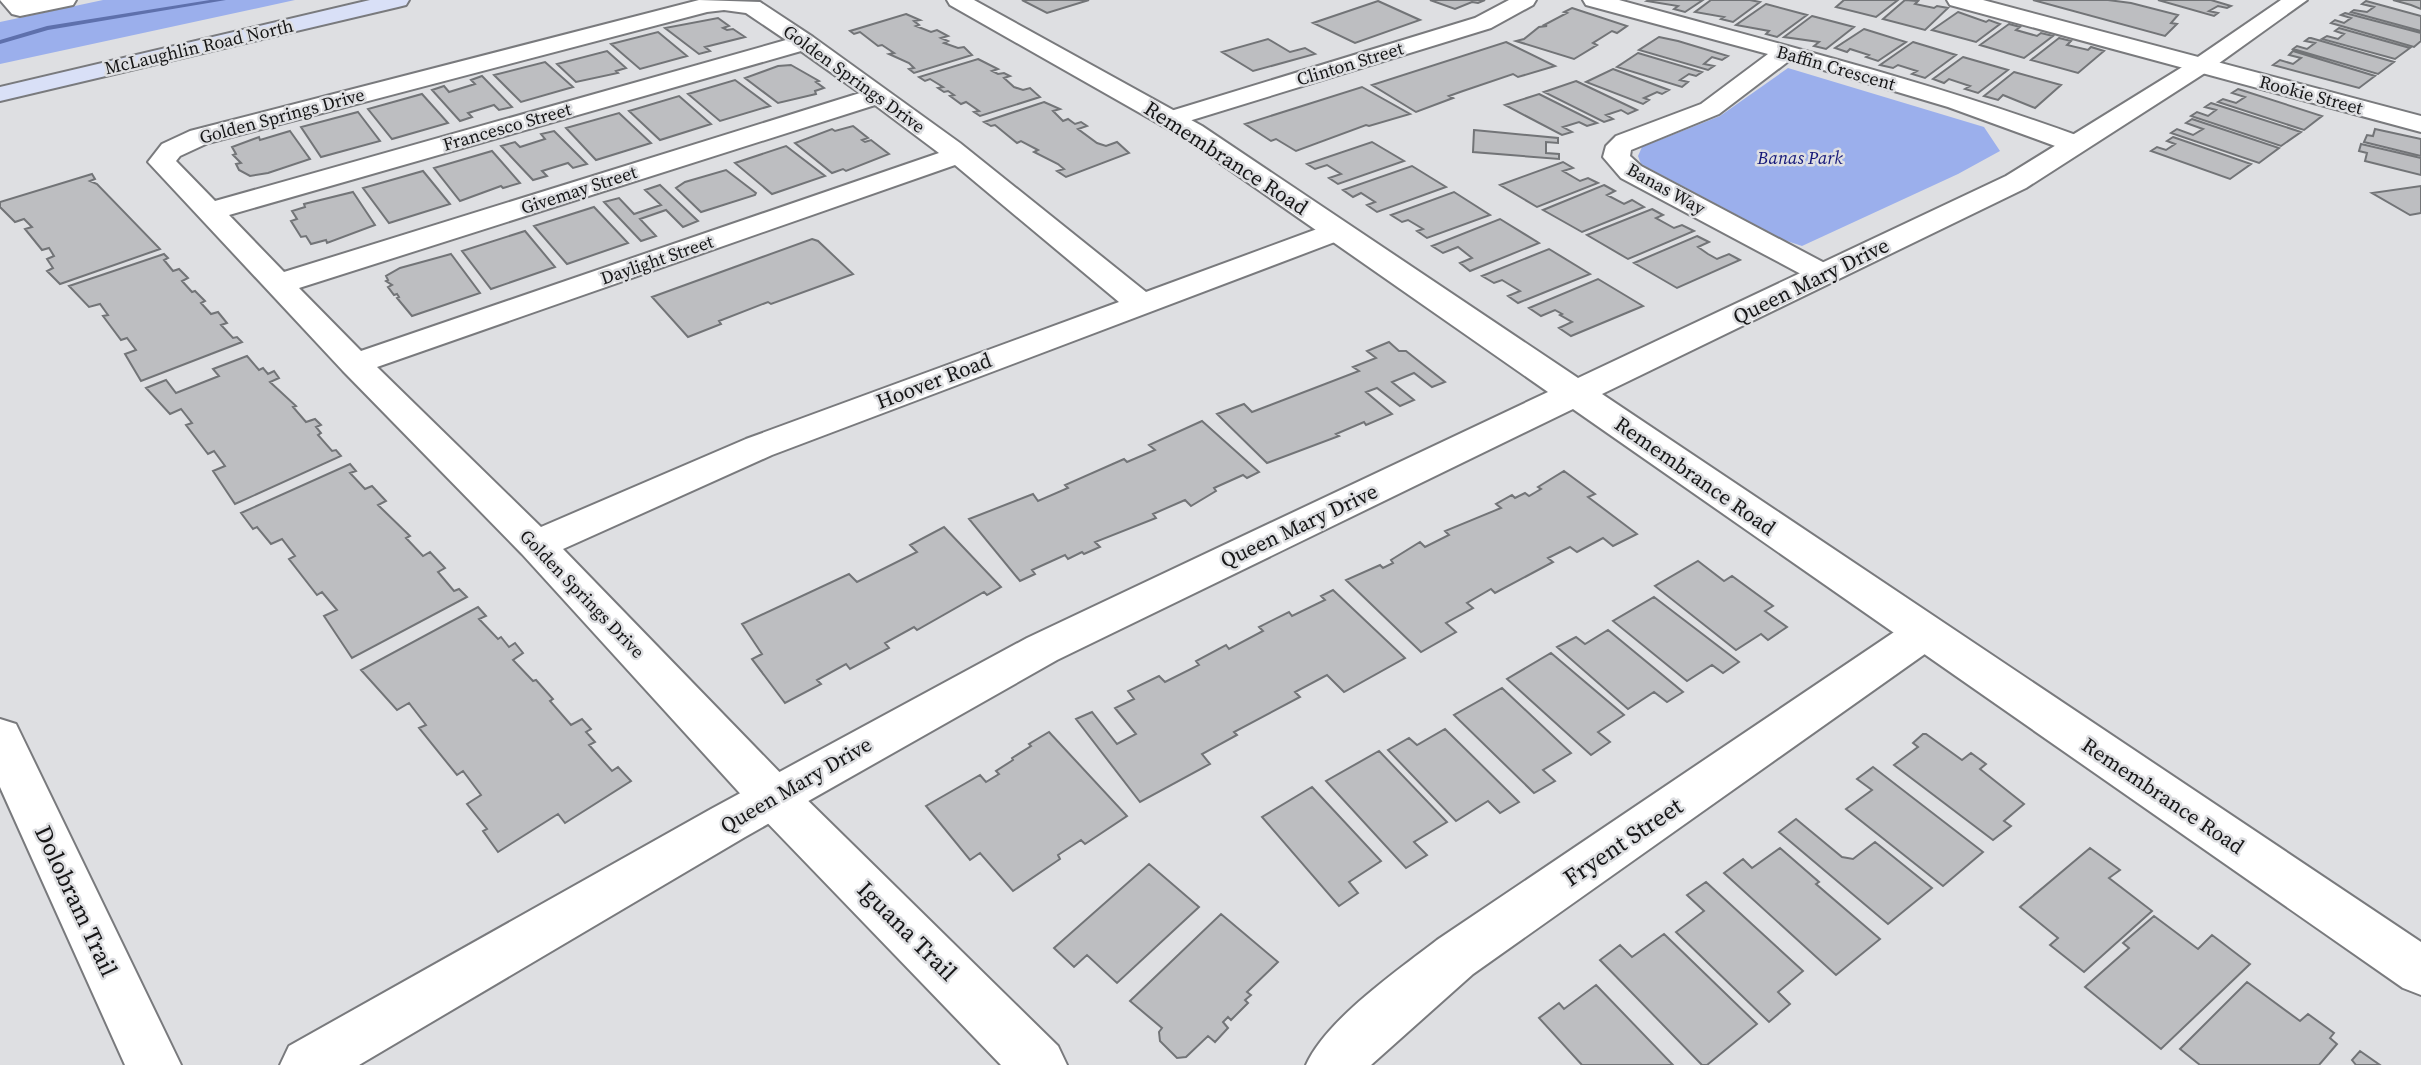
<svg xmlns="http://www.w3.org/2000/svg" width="2421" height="1065" font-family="'Source Serif 4',serif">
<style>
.green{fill:#9bafec}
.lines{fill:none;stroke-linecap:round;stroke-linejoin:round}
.stream{fill:#5e70ac;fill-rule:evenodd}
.building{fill:#bdbec1;stroke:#727477;stroke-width:2}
.minor-casing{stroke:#797a7d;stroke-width:4}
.tertiary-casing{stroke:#797a7d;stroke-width:4}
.secondary-casing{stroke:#797a7d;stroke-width:4}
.minor{fill:#fff;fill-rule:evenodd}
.tertiary{fill:#fff;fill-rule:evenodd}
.secondary{fill:#d9e0f7;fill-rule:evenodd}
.labels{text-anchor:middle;stroke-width:5;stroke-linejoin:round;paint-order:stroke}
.far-street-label{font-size:18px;fill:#161617;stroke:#dedfe2}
.far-park-label{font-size:18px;font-style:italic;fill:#141779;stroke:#dedfe2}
.street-label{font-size:21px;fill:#161617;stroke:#dedfe2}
.near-street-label{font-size:24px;fill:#161617;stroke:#dedfe2}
</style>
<rect width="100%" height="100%" fill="#dedfe2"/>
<path class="green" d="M103 0H295L0 64V22Z
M1788 68 1984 127 2000 151 1958 174 1802 246 1784 240 1641 164 1638 156 1642 147 1720 116Z"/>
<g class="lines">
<path class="stream" d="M210 0H226L48 30 0 44V40L47 26Z"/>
</g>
<path class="building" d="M1022 0H1089L1047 13Z
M1430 0H1485L1478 3 1472 2 1455 9Z
M1649 0H1703L1685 12 1674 9 1678 6 1647 1Z
M1711 0H1750L1760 2 1733 22 1721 19 1724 17 1695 12Z
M1844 0H1898L1876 17 1836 7Z
M1905 0 1918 1 1915 4 1934 8 1937 6 1948 8 1925 30 1883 19Z
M2033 0H2108L2131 3 2178 15 2171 23 2177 24 2165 36Z
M2158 0H2211L2231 6 2227 8 2218 6 2209 11 2218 13 2214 16Z
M2393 0H2421V9L2411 5Z
M1378 1 1420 20 1355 43 1313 23Z
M2366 1 2421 16V31L2351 12 2354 10 2367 12 2374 7 2362 4Z
M1766 4 1807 15 1777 37 1766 34 1769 31 1736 25Z
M1572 8 1627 26 1617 33 1612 31 1593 43 1597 45 1574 59 1516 41 1524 39 1539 27 1547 26 1544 25 1567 13 1564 12Z
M1958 12 1986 22 1989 20 2000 24 1976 42 1932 30Z
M2345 13 2421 33V41L2414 47 2331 23 2335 20 2344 23 2351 18 2341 15Z
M906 14 920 20 914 21 919 25 916 26 931 32 937 30 948 36 941 38 948 41 944 43 958 48 964 47 972 55 914 73 909 69 914 68 909 63 889 54 894 53 882 45 878 46 860 32 854 34 850 31Z
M1812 16 1854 27 1826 49 1814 46 1819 42 1784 37Z
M718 18 729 26 723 28 727 30 733 29 745 37 705 47 710 51 699 54 665 28Z
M2009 24 2020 27 2016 30 2037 36 2041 33 2053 36 2024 58 1980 45Z
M2339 28 2410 48 2395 59 2322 39 2327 36 2338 39 2344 34 2335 31Z
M1864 29 1906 42 1878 61 1866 57 1869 55 1850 49 1847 52 1835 48Z
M658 32 687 56 640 69 611 44Z
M1659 37 1678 41 1728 56 1722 60 1712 57 1704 64 1714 66 1708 70 1639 50Z
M2059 38 2071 41 2067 45 2088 50 2091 47 2104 51 2078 73 2031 60Z
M2309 38H2311L2394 62 2378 74 2293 49 2297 46 2307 49 2315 43 2305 41Z
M1268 39 1290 52 1305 48 1315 54 1253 71 1222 52Z
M1506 42 1555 66 1518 77 1513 74 1463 91 1449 96 1453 98 1416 112 1372 85Z
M1913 42 1956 55 1925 78 1912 74 1917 71 1898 65 1893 68 1880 65Z
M607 51 626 68 616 71 618 73 576 82 557 64Z
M2293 51 2375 76 2359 88 2273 65 2280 60 2293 64 2301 58 2289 55Z
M1638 53 1702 72 1696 76 1689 74 1680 80 1688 82 1682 87 1617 67Z
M1963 57 2008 70 1978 93 1965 89 1970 86 1949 79 1944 83 1933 79Z
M978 59 998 69 992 71 998 74 1004 73 1010 76 1004 78 1014 87 1023 90 1030 88 1040 97 980 116 974 112 979 111 966 102 961 104 950 96 954 95 948 91 944 92 938 88 943 87 930 79 925 81 919 77Z
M545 62 573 87 521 102 494 75Z
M791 65 819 81 816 82 824 88 815 91 816 94 778 103 745 78 778 66Z
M1613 69 1669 90 1662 94 1657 92 1644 98 1649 100 1643 104 1586 82Z
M2014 72 2061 85 2035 108 2003 95 1998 100 1984 96Z
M482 76 512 107 499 110 494 105 468 113 472 117 460 121 432 90 444 86 449 92 475 84 471 80Z
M735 80 770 106 720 121 688 94Z
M1576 81 1637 110 1628 114 1621 110 1606 115 1613 119 1604 122 1544 92Z
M1362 87 1410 114 1369 126 1366 125 1296 151 1276 139 1271 141 1245 124Z
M2238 89 2322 116 2304 130 2218 102 2223 99 2236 103 2245 97 2232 93Z
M422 94 448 123 392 139 368 109Z
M1539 94 1597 123 1587 126 1579 122 1563 127 1572 132 1562 135 1505 105Z
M679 96 711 124 660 140 629 111Z
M1044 102 1060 109 1053 111 1063 121 1068 119 1075 124 1081 122 1087 126 1078 129 1097 143 1106 146 1117 142 1129 153 1066 177 1057 171 1064 169 1058 164 1034 152 1038 150 1021 141 1017 143 995 125 991 126 984 122Z
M2211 103 2301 132 2281 146 2191 116 2197 112 2208 116 2216 110 2205 107Z
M358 112 380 141 321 157 301 127Z
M619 113 651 143 596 160 566 128Z
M2192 119 2279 148 2259 163 2171 133 2177 129 2193 135 2203 129 2186 123Z
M853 126 868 138 862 140 865 142 871 140 889 154 846 171 843 169 832 173 795 143 832 129 835 131Z
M2375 129 2421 139V156L2364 142 2367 135 2373 136Z
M1474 130 1558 138V143L1546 142V153L1559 154V159L1473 152Z
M290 131 310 159 268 173 250 176 239 170 236 164 241 163 233 155 236 154 232 147 259 137 260 140Z
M554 131 587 164 573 168 568 163 542 171 547 176 533 180 501 146 515 142 520 147 545 139 541 134Z
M2173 137 2251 164 2230 179 2151 151 2157 147 2166 150 2175 144 2167 141Z
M1372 142 1404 161 1338 184 1329 178 1341 174 1327 165 1315 169 1307 164Z
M2361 144 2421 158V175L2365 161 2367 153 2359 151Z
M786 146 825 176 772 194 735 163Z
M492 151 520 183 503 188 501 186 460 201 434 168Z
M1563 162 1573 168 1563 171 1580 181 1588 178 1598 183 1537 207 1500 185Z
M1412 166 1446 187 1377 212 1367 205 1375 202 1361 193 1353 197 1343 190Z
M726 170 756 193 755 195 701 212 676 188 685 182Z
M423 171 450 204 389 223 363 188Z
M92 174 95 179 90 181 97 184 160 249 60 284 47 271 53 268 47 259 54 256 49 248 42 250 25 229 32 227 24 219 15 222 0 207V202Z
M660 185 698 221 683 227 666 210 640 219 656 236 641 241 604 202 619 198 634 214 661 205 645 190Z
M1604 185 1615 191 1607 195 1624 204 1632 200 1644 207 1582 232 1543 210Z
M2421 186V213L2410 215 2372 193Z
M353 192 375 225 327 243 326 240 311 244 306 236 301 237 291 221 297 219 292 211 305 207 304 204Z
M1454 192 1490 215 1427 238 1417 231 1423 229 1408 220 1402 222 1391 215Z
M594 207 628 243 567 264 534 226Z
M1652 209 1663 215 1656 218 1674 228 1682 225 1694 231 1628 259 1587 235Z
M1500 219 1539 243 1470 271 1460 263 1472 258 1458 247 1443 253 1432 246Z
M525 231 555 267 491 289 462 251Z
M1697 236 1709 242 1698 247 1708 254 1717 259 1729 254 1740 260 1677 288 1634 263Z
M812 239 818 241 853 274 771 304 768 302 719 321 721 324 688 337 652 297Z
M1549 249 1590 274 1518 303 1508 296 1520 291 1502 280 1494 283 1482 276Z
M164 254 168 258 164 260 173 271 179 269 188 278 182 281 192 292 195 291 205 301 201 303 211 314 218 312 227 323 221 325 233 338 237 337 242 342 141 381 125 354 136 350 127 338 121 340 103 316 108 315 100 304 89 307 69 286Z
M451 254 480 293 412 316 397 298 399 297 397 294 394 295 388 287 392 285 386 281 388 280 386 276 400 268Z
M1598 279 1643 306 1571 336 1559 328 1572 322 1560 315 1562 314 1555 310 1541 316 1529 308Z
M1389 342 1399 351H1406L1445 382 1432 387 1414 373 1392 382 1414 400 1400 406 1377 388 1366 392 1392 414 1366 425 1364 422 1336 434 1339 436 1267 463 1217 414 1244 404 1252 412 1359 371 1353 367 1376 358 1367 351Z
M247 356 259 370 263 368 268 374 274 371 279 378 270 382 296 406 293 407 306 422 315 419 321 425 316 427 321 433 318 435 332 451 336 450 341 456 235 504 213 471 225 466 214 451 208 454 186 425 192 423 181 409 170 414 146 388 166 380 176 393 219 376 213 369Z
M1202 421 1259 472 1247 478 1243 475 1214 488 1216 491 1191 506 1185 500 1153 514 1156 518 1095 542 1100 547 1084 554 1082 552 1068 559 1065 555 1032 570 1035 574 1020 581 969 519 1033 494 1038 501 1068 488 1065 485 1124 459 1127 462 1155 450 1149 445Z
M350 464 356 471 350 473 365 489 372 486 386 501 378 505 410 536 406 538 423 556 430 552 445 568 438 572 454 591 459 589 467 597 352 658 324 616 337 610 322 592 317 595 289 559 295 556 282 539 271 544 257 527 253 529 241 513Z
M1564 471 1595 494 1588 497 1637 534 1613 546 1603 538 1577 552 1570 547 1548 558 1553 562 1495 593 1491 589 1467 603 1473 608 1446 623 1456 632 1421 652 1346 580 1380 565 1383 568 1393 563 1391 560 1420 542 1425 547 1449 535 1445 531 1501 508 1496 504 1512 495 1515 498 1525 493 1529 496 1541 489 1538 487Z
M944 527 1001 587 987 595 984 592 917 630 914 627 885 643 889 648 850 669 846 664 817 680 821 684 785 703 752 659 762 654 742 624 849 574 857 582 917 552 910 545Z
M1698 561 1724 581 1732 576 1773 606 1765 611 1787 627 1768 640 1761 634 1736 650 1655 586Z
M1333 590 1405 658 1344 692 1327 675 1295 692 1300 697 1234 732 1237 735 1202 754 1210 764 1140 802 1076 719 1092 712 1117 744 1136 734 1115 708 1134 699 1128 691 1159 676 1165 682 1199 665 1196 661 1226 645 1229 649 1263 631 1259 627 1289 612 1292 616 1325 600 1321 596Z
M1654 597 1739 662 1723 673 1712 665 1687 681 1613 621Z
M478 607 486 616 479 619 498 639 501 637 509 647 515 643 523 653 513 660 533 681 536 680 553 699 550 701 571 725 582 719 591 729 586 732 595 742 589 745 612 771 618 767 631 781 565 823 558 814 498 852 483 831 487 829 467 804 481 795 463 771 457 775 419 728 426 725 409 703 397 710 361 670Z
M1608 630 1683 692 1667 702 1654 692 1628 709 1557 647 1576 637 1585 644Z
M1551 653 1624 715 1598 732 1610 742 1591 755 1507 679Z
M1502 688 1571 753 1543 770 1555 781 1534 793 1454 715Z
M1445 729 1519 802 1500 813 1488 801 1456 821 1388 750 1409 738 1417 745Z
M1049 732 1127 816 1085 844 1081 840 1058 855 1060 859 1013 891 980 853 970 860 926 806 980 775 986 782 999 774 996 771 1013 760 1012 758 1031 746 1029 744Z
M1923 734H1926L1962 760 1971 753 1986 764 1980 769 2024 804 2004 821 2011 826 1993 840 1894 765 1918 747 1913 743Z
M1379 751 1447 822 1414 842 1427 855 1406 868 1326 781Z
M1873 767 1983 852 1943 886 1846 809 1872 790 1857 779Z
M1312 787 1381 861 1349 882 1358 893 1339 906 1262 817Z
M1796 819 1842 857 1853 859 1875 842 1932 888 1888 924 1779 832Z
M1780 848 1819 882 1816 884 1880 939 1836 975 1724 873 1743 859 1752 868Z
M2090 848 2120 870 2109 878 2152 911 2084 972 2050 945 2058 938 2020 907Z
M1149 864 1199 907 1117 983 1087 955 1074 967 1054 948Z
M1706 882 1803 971 1778 992 1790 1004 1769 1022 1676 932 1704 911 1687 895Z
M1221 914 1278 962 1247 992 1251 995 1245 1000 1248 1003 1231 1020 1228 1017 1223 1022 1228 1028 1215 1042 1208 1036 1186 1057 1177 1058 1160 1041 1159 1032 1162 1028 1130 1001Z
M2154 916 2198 949 2212 935 2250 964 2161 1049 2085 987 2129 948 2123 943Z
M1664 934 1757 1024 1707 1065H1702L1600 960 1620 945 1632 957Z
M2247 982 2300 1021 2308 1014 2334 1033 2330 1038 2337 1044 2319 1065H2200L2180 1049Z
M1596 985 1673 1065H1582L1539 1018 1559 1003 1564 1009Z
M2360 1051 2380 1065H2356L2352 1060Z"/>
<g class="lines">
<defs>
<path id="minor" d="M0 0H76L73 5 20 16 12 14Z
M699 0 760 2 813 37 960 143 1146 292 1328 225 1338 222 1348 225 1353 231 1348 237 772 455 563 549 791 784 1058 1046 1067 1065H1001L757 812 522 554 343 371 148 162 162 144 190 131ZM724 10 746 13 786 40 215 201 176 161 180 156 208 143 707 12ZM801 51 860 93 284 272 229 215ZM875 105 939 153 361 351 299 288ZM955 165 1119 302 746 439 541 527 377 367Z
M1509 0H1536L1533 5 1491 28 1179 124 1170 127 1161 124 1157 119 1161 114 1475 18Z
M1583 0H1619C1775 43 1932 82 2084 138L2088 144 2084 150 2075 152 2066 150 1948 107 1790 60 1719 114 1631 150 1630 156 1641 166 1836 269 1840 275 1836 281 1825 284 1814 281 1621 178 1603 157 1606 146 1616 136 1701 104 1768 54 1586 5Z
M1947 0H1983L2421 116V132L1950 5Z
M1924 618 1939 622 1945 633 1939 644 1473 974 1371 1065H1306C1326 1020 1397 971 1437 940L1909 622Z
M0 719 16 724 181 1065H125L0 787Z"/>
<path id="tertiary" d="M947 0H974L1202 126 1578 378 2006 176 2192 61 2281 0H2307L2208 71 2026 188 1602 394 2421 942V995L2403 988 1573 409 1057 660 745 837 359 1065H280L289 1046 711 809 1027 638 1548 392 1184 138 950 5Z"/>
<path id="secondary" d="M370 0H409L406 5 398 7 0 101V87Z"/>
</defs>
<use href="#minor" class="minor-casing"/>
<use href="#tertiary" class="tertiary-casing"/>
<use href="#secondary" class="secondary-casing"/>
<use href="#minor" class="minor"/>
<use href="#tertiary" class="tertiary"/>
<use href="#secondary" class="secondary"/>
</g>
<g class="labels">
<g class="far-street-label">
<text transform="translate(199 47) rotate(-13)" y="6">McLaughlin Road North</text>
<text transform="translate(1350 64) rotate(-17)" y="6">Clinton Street</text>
<text transform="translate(1836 68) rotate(16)" y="6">Baffin Crescent</text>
<text transform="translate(854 79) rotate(36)" y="6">Golden Springs Drive</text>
<text transform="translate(2311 95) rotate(15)" y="6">Rookie Street</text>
<text transform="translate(282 116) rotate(-15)" y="6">Golden Springs Drive</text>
<text transform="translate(507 127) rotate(-16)" y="6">Francesco Street</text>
<text transform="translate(1666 189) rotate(29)" y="6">Banas Way</text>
<text transform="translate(579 190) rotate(-18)" y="6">Givemay Street</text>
<text transform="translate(657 260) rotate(-19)" y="6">Daylight Street</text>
<text transform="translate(582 594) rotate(46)" y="6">Golden Springs Drive</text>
</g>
<g class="far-park-label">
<text x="1800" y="164">Banas Park</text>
</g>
<g class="street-label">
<text transform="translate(1226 158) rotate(33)" y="7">Remembrance Road</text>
<text transform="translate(1811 281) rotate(-26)" y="7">Queen Mary Drive</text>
<text transform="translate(934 381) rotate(-21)" y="7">Hoover Road</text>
<text transform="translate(1695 476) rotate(35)" y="7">Remembrance Road</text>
<text transform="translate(1299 526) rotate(-25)" y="7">Queen Mary Drive</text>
<text transform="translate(796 785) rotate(-30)" y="7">Queen Mary Drive</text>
<text transform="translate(2163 796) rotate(34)" y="7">Remembrance Road</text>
</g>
<g class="near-street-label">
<text transform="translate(1623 842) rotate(-34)" y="8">Fryent Street</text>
<text transform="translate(76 901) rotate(65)" y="8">Dolobram Trail</text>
<text transform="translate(907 931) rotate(45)" y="8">Iguana Trail</text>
</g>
</g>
</svg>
